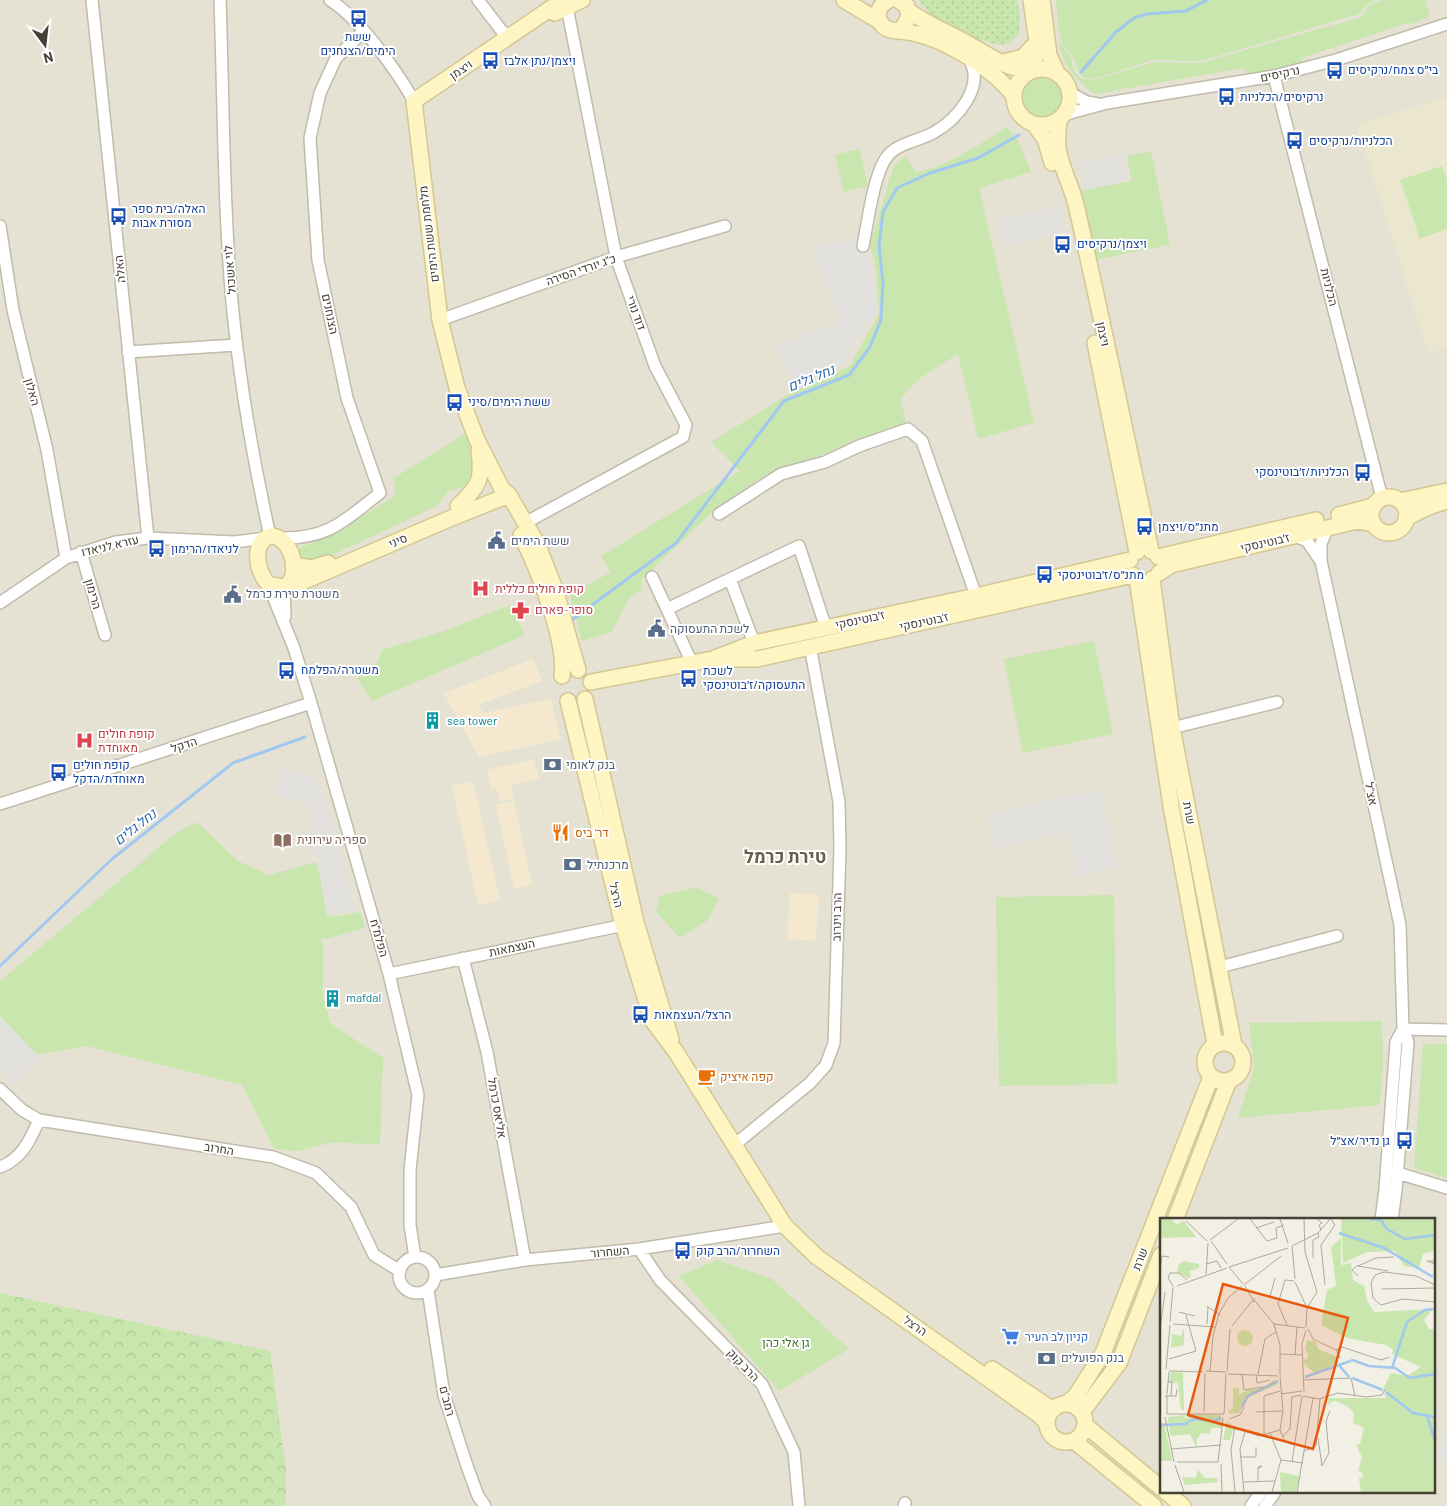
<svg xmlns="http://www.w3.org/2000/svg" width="1447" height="1506" font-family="Barlow,Heebo,sans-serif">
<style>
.residential{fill:#e6e2d3;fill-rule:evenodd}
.commercial{fill:#f4e8cf}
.education{fill:#ebe6ce}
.grass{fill:url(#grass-dots)}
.forest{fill:url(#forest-crowns)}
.green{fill:#c8e6ad}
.parking{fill:#e3e1dd}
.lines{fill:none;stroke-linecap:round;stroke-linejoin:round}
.stream{stroke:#a1c8ef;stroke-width:3}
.street-casing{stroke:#c0bbaa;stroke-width:14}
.secondary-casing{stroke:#d2c795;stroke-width:18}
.street{stroke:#fff;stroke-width:11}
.secondary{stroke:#fef5c3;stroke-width:15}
.labels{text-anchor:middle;stroke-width:4;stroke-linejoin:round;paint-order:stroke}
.transit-label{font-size:12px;fill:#164399;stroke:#fff;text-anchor:start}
.street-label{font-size:12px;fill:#444034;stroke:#fff}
.service-label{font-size:12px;fill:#4e5e75;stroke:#fff;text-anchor:start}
.health-label{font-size:12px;fill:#be3a42;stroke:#fff;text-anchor:start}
.culture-label{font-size:12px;fill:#0d838f;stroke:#fff;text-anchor:start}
.food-label{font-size:12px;fill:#c56008;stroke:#fff;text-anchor:start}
.education-label{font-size:12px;fill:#785e54;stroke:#fff;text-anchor:start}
.shop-label{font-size:12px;fill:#366cbe;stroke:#fff;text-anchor:start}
.park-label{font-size:12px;fill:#3f7529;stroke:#fff}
.water-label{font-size:14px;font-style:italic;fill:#2f6daf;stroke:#fff}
.district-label{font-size:18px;font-weight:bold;fill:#675f4c;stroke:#fff}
.inset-river{fill:none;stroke:#a1c8ef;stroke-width:2.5}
.inset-road{fill:none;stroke:#aca99e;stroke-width:1}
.view{fill:#e8590c;fill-opacity:0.15;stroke:#e8590c;stroke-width:2.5}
.inset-edge{fill:none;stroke:#444034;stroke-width:2.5}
</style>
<defs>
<pattern id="grass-dots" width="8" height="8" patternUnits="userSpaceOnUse" patternTransform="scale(1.25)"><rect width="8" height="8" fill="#c8e6ad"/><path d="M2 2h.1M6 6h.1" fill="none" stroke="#adc695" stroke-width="1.8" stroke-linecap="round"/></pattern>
<pattern id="forest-crowns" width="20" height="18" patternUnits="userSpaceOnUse" patternTransform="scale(1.25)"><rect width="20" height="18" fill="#c8e6ad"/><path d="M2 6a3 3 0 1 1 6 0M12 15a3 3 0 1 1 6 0" fill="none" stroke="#adc695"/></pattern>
</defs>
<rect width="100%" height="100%" fill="#f2efe5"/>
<path class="residential" d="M0 0H1447V1506H0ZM1161 1220H1433V1492H1161Z"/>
<path class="commercial" d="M533 659 542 681 478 705 484 713 551 699 561 739 479 757 444 693Z
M534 759 539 778 511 785 514 799 500 802 497 789 492 790 487 770Z
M473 781 500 900 478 905 452 786Z
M514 801 532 885 514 889 496 805Z
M790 893 819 895 816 941 787 939Z"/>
<path class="education" d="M1447 97V348L1428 353 1357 125Z"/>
<path class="grass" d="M918 0H1017L1020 15 1019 35 1009 43 1000 45 981 40 933 17Z"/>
<path class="forest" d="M0 1293 270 1351 286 1470V1506H0Z"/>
<path class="green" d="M1056 0H1376L1368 4 1359 14 1201 61 1153 60 1093 79C1075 78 1079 67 1072 55 1069 52 1066 50 1064 47 1057 34 1058 15 1056 0Z
M1383 0H1425L1430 16 1415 23 1405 24 1302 58 1303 63 1248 75 1243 68 1095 94C1077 81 1061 64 1059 42L1070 56 1074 71 1080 78 1093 80 1154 62 1200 63 1362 17 1369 5Z
M1021 96a21 21 0 1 1 42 0a21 21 0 1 1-42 0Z
M1007 127 1018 141 1031 172 979 188 1034 423 978 439 958 354 920 378 901 398 906 425 767 474 720 505 642 579 641 589 630 598 611 632 582 641 570 595 611 572 601 556 740 471 711 442 786 396 849 367 879 314 876 267 870 245 894 165 906 156 916 172C949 167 979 144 1007 127Z
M859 149 868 186 844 192 835 155Z
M1151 151 1170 245 1094 260 1080 191 1131 181 1127 156Z
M1442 166 1447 180V229L1420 239 1400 180Z
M466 433C474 462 485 483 447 492L437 506 324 559 304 561 297 549 335 533 395 496 394 478Z
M510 605 525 635 372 701 357 678 377 662 382 650 447 630Z
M1094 641 1113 734 1023 753 1004 659Z
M197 822 238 861 269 875 316 862 333 917 360 912 365 928 321 940 323 944V995L330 1023 383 1058 380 1145 335 1142 297 1151 274 1149 242 1085 86 1046 31 1056 0 1025V981L176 833Z
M696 887 719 899 708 920 680 938 656 912 660 896Z
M1114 895 1117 1084 999 1086 996 897Z
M1382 1021 1383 1063 1380 1105 1238 1118 1254 1069 1249 1023Z
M1423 1044H1447V1178L1414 1168Z
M717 1260 772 1279 849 1349 779 1391 679 1276Z"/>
<path class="parking" d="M1123 153 1129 179 1087 190 1080 163Z
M1060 207 1065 233 1005 245 1000 218Z
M859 237 872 267 877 308 844 364 792 385 776 345 840 322 813 248Z
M284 768 308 774 322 785 354 909 327 916 307 803 274 795Z
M1100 789 1118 868 1078 877 1068 832 994 848 987 814Z
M0 1016 40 1058 12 1083 0 1069Z
M1447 1433V1462L1436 1458Z"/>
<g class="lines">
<path class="stream" d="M1081 72 1116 32 1134 18 1147 14 1186 11 1207 0
M573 619 676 543 784 401 849 375 870 347 881 320 883 283 879 247 883 212 897 188 930 173 978 158 1019 135
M0 966 112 859 233 763 305 737"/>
<defs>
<path id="street" d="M92 0 148 538
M220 0C223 82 223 165 228 247 233 344 249 441 270 536
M330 0C361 20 396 70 414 101
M478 0 508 39
M1274 76 1382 498
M1070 93 1087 102 1098 104
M1063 115 1107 103 1274 76 1336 60 1447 24
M0 226 13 310 47 450 66 558
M863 246C868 221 873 178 886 158 896 143 919 141 933 133 957 120 986 86 969 59
M440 320 616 257 725 226
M128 352 236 345
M719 514 781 474 825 462 859 446 908 429 922 441 976 596
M525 523 683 437 686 425 655 366 616 257 567 7
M1327 528 1321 544V561L1400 925 1403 1029 1408 1042 1396 1190 1392 1220
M1295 536 1307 541 1320 560
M281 538C329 539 345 520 380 493L347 398 318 260 310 138 320 93 336 58 363 32
M81 552 105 635
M652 577 692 663
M730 579 754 643
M268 584 294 648 311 703 389 974 418 1095 410 1170V1225L415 1257
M284 587 285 617
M0 603 66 558 116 542 148 538 234 542 266 538
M667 609 799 546 826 628
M1172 728 1277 702
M0 804 311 703
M463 958 487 1052 525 1260
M1220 967 1337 936
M389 974 629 924
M1403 1029 1447 1030
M0 1089 22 1110 39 1120 273 1157 316 1173 351 1207 374 1255 400 1271
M733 1146 810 1083 826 1065 834 1043 840 848 839 802 810 646
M0 1167C22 1159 30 1140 39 1120
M1391 1171 1447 1188
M1381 1220 1385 1189 1396 1042 1403 1029
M639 1249 660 1280 762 1384 794 1452 799 1506
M399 1275a18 18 0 1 1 36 0a18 18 0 1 1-36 0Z
M435 1275 525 1260 639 1249 785 1226
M428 1290 444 1395 467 1466 478 1496 485 1506
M904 1506 905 1503
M1251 1506 1261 1492
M1265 1506 1275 1492"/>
<path id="secondary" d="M563 0 414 101 440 320 457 388 477 440 502 489 509 495 537 543 555 589 578 670
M844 0 879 21
M889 0C868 10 881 37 902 29L909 16 907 6 898 0
M1031 0 1037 42 1033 70
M1042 0 1049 55 1057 73
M909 11C927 24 947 32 967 43 989 55 1005 69 1031 71
M555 13 582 0
M897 31C935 32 991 66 1014 96
M1000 63 1023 57 1037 42
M1014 97a28 28 0 1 1 56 0a28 28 0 1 1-56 0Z
M1060 118C1051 159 1069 172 1077 209 1103 323 1126 437 1151 551
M1034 124 1045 139 1052 163
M1095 343 1137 552
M1371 515a18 18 0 1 1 36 0a18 18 0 1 1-36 0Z
M1400 501 1447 491
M458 506C479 486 483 480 479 451
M1339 515 1373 506
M1406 518 1428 507 1447 501
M521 535C537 567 567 641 562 676
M270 536C292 535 303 578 284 587L268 584C257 571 251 543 270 536Z
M1158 557 1316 520
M293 565 311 568 328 563
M1159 573 1171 565 1357 521 1373 524
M1137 579 1171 806 1215 1044
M1152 579 1172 728 1234 1045
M288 586 302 582 449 519 509 495
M722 659H757L1133 575
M591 682 713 659 754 643 976 596 1130 560
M585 699 636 922 671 1039
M568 701 623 925 652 1020 676 1052 785 1226 817 1257 1039 1415 1047 1423
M1205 1062a19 19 0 1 1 38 0a19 19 0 1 1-38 0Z
M1175 1220 1229 1080
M992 1369 1053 1410
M1065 1404 1075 1397 1103 1353 1211 1077
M1047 1423a19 19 0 1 1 38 0a19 19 0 1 1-38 0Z
M1082 1412 1119 1363 1161 1255
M1085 1425 1161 1488
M1074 1441 1154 1506
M1166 1492 1183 1506"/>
</defs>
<use href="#street" class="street-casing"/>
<use href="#secondary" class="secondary-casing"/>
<use href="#street" class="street"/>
<use href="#secondary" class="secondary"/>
</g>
<defs>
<symbol id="bus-bare" viewBox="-9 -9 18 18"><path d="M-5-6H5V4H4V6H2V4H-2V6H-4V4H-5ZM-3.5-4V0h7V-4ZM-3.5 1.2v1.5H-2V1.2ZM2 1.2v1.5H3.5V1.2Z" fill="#1a4fb4" stroke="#fff" stroke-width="2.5" paint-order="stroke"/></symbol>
<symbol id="civic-bare" viewBox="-9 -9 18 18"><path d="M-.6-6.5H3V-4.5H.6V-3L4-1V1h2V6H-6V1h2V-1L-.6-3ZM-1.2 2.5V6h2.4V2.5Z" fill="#5c6f8a" stroke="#fff" stroke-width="2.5" paint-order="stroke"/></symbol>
<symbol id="hospital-bare" viewBox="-9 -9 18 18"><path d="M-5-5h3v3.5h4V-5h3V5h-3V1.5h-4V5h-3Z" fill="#e0444e" stroke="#fff" stroke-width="2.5" paint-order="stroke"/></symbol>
<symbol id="pharmacy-bare" viewBox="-9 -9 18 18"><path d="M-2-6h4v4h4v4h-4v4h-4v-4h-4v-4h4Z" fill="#e0444e" stroke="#fff" stroke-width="2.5" paint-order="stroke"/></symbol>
<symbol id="building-bare" viewBox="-9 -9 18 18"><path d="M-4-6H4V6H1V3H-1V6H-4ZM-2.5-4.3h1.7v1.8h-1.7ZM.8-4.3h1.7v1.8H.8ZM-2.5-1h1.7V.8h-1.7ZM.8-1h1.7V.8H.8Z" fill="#0f9aa8" stroke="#fff" stroke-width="2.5" paint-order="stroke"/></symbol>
<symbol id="bank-bare" viewBox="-9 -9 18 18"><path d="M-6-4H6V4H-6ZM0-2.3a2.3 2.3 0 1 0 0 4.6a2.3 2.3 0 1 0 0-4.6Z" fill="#5c6f8a" stroke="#fff" stroke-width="2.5" paint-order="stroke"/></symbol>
<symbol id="restaurant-bare" viewBox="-9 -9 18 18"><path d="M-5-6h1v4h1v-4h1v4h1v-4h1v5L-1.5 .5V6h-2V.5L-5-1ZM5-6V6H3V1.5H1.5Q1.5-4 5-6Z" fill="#e8710a" stroke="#fff" stroke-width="2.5" paint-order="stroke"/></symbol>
<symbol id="library-bare" viewBox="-9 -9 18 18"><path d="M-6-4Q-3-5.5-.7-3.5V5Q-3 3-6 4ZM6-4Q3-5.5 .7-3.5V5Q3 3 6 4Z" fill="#8d6e63" stroke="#fff" stroke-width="2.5" paint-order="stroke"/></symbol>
<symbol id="cafe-bare" viewBox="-9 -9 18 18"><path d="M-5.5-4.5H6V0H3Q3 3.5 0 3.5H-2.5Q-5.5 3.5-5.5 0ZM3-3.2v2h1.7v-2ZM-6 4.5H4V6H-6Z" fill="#e8710a" stroke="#fff" stroke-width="2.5" paint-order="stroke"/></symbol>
<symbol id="supermarket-bare" viewBox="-9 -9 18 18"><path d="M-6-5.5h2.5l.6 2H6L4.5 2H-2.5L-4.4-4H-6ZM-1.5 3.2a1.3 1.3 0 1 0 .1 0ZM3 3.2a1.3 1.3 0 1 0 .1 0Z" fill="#3f7fe0" stroke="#fff" stroke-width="2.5" paint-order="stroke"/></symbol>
</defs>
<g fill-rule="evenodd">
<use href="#bus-bare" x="346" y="6" width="25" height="25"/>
<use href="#bus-bare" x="478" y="48" width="25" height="25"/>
<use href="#bus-bare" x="1322" y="58" width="25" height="25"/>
<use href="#bus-bare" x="1214" y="84" width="25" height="25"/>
<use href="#bus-bare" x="1282" y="128" width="25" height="25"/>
<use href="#bus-bare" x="106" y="204" width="25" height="25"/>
<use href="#bus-bare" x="1050" y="232" width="25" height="25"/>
<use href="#bus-bare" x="442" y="390" width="25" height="25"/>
<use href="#bus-bare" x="1350" y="460" width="25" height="25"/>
<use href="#bus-bare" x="1132" y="514" width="25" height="25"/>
<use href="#civic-bare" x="484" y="528" width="25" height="25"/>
<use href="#bus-bare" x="144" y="536" width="25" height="25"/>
<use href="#bus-bare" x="1032" y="562" width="25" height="25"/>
<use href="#hospital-bare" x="468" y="576" width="25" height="25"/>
<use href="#civic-bare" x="220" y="582" width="25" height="25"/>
<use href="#pharmacy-bare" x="508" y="598" width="25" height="25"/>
<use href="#civic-bare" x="644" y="616" width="25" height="25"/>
<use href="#bus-bare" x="274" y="658" width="25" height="25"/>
<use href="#bus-bare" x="676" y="666" width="25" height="25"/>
<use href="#building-bare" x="420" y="708" width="25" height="25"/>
<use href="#hospital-bare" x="72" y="728" width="25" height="25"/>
<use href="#bank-bare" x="540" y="752" width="25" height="25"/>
<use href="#bus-bare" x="46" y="760" width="25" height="25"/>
<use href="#restaurant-bare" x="548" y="820" width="25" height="25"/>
<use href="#library-bare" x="270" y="828" width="25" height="25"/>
<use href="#bank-bare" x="560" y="852" width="25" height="25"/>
<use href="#building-bare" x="320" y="986" width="25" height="25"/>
<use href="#bus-bare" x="628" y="1002" width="25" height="25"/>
<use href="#cafe-bare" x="694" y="1064" width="25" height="25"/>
<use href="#bus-bare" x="1392" y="1128" width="25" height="25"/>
<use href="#bus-bare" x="670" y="1238" width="25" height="25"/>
<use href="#supermarket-bare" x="998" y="1324" width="25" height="25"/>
<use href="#bank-bare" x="1034" y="1346" width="25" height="25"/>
</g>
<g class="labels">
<g class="transit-label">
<text x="358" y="41" text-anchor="middle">ששת<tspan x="358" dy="14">הימים/הצנחנים</tspan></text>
<text x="504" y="65">ויצמן/נתן אלבז</text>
<text x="1348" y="74">בי״ס צמח/נרקיסים</text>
<text x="1240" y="101">נרקיסים/הכלניות</text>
<text x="1309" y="145">הכלניות/נרקיסים</text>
<text x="132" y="213">האלה/בית ספר<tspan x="132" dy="14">מסורת אבות</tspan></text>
<text x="1077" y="248">ויצמן/נרקיסים</text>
<text x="468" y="406">ששת הימים/סיני</text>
<text x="1349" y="476" text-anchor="end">הכלניות/ז׳בוטינסקי</text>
<text x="1158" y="531">מתנ״ס/ויצמן</text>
<text x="171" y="553">לניאדו/הרימון</text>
<text x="1058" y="579">מתנ״ס/ז׳בוטינסקי</text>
<text x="301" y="674">משטרה/הפלמח</text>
<text x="703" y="675">לשכת<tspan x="703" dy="14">התעסוקה/ז׳בוטינסקי</tspan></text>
<text x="73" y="769">קופת חולים<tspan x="73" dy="14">מאוחדת/הדקל</tspan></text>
<text x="654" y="1019">הרצל/העצמאות</text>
<text x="1390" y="1145" text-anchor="end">גן נדיר/אצ״ל</text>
<text x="696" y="1255">השחרור/הרב קוק</text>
</g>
<g class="street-label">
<text transform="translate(461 70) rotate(-34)" y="4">ויצמן</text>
<text transform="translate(1280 74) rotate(-12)" y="4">נרקיסים</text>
<text transform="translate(429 234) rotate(-97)" y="4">מלחמת ששת הימים</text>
<text transform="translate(120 269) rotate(-96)" y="4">האלה</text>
<text transform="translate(230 270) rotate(-95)" y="4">לוי אשכול</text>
<text transform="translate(581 270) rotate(-19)" y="4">כ"ג יורדי הסירה</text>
<text transform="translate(1329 287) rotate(76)" y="4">הכלניות</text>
<text transform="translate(636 313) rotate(70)" y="4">דוד נורי</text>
<text transform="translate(330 314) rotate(78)" y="4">הצנחנים</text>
<text transform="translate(1103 334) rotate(78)" y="4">ויצמן</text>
<text transform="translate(32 392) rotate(75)" y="4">האלון</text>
<text transform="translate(398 541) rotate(-23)" y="4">סיני</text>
<text transform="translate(1265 543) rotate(-13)" y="4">ז׳בוטינסקי</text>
<text transform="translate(110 546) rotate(-13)" y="4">עזרא לניאדו</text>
<text transform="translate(93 594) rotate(74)" y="4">הרימון</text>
<text transform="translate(860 620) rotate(-12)" y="4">ז׳בוטינסקי</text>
<text transform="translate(924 622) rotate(-12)" y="4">ז'בוטינסקי</text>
<text transform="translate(184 745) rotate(-18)" y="4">הדקל</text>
<text transform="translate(1371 794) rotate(78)" y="4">אצ"ל</text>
<text transform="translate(1189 813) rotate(79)" y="4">שרת</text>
<text transform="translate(616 895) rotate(76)" y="4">הרצל</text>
<text transform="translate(837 917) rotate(-89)" y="4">הרב וינרוב</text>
<text transform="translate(379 938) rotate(74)" y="4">הפלמ"ח</text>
<text transform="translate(512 948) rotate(-12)" y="4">העצמאות</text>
<text transform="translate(497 1108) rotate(80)" y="4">אליאס כרמל</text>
<text transform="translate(219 1149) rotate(9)" y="4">החרוב</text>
<text transform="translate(610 1252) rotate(-5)" y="4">השחרור</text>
<text transform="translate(1140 1259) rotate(-69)" y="4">שרת</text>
<text transform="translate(915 1326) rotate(35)" y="4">הרצל</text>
<text transform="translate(743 1365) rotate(46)" y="4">הרב קוק</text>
<text transform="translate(447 1401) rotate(75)" y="4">רמב"ם</text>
</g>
<g class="service-label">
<text x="511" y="545">ששת הימים</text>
<text x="246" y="598">משטרת טירת כרמל</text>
<text x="670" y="633">לשכת התעסוקה</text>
<text x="566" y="769">בנק לאומי</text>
<text x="587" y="869">מרכנתיל</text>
<text x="1061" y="1362">בנק הפועלים</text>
</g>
<g class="health-label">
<text x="495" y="593">קופת חולים כללית</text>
<text x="535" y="614">סופר-פארם</text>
<text x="98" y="738">קופת חולים<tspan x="98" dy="14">מאוחדת</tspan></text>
</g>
<g class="culture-label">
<text x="447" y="725">sea tower</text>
<text x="346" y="1002">mafdal</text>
</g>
<g class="food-label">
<text x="575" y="837">דר' ביס</text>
<text x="720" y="1081">קפה איציק</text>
</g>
<g class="education-label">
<text x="297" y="844">ספריה עירונית</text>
</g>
<g class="shop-label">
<text x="1025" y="1341">קניון לב העיר</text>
</g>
<g class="park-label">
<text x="786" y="1347">גן אלי כהן</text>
</g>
<g class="water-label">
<text transform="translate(811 378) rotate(-22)" y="5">נחל גלים</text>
<text transform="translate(135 827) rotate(-38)" y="5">נחל גלים</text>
</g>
<g class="district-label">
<text x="785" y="863">טירת כרמל</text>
</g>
</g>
<g transform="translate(1160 1218)">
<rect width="275" height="275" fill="#f2efe5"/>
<path d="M0 1H12L16 7 24 3 36 19 0 20ZM24 43 39 46V50L29 53 31 59 28 60 17 54 19 46ZM11 154 23 155 24 192H21L18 165 9 164ZM67 203 74 209 70 222H63ZM4 205 12 241V243H0V206Z" fill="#c8e6ad"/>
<path d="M181 1H275V32L263 36 259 50 244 48 235 33 207 34 183 45ZM181 20V47L191 45 193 62 204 68 207 83 214 94 273 91 264 102 269 111H275V274H201L199 260H203L202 254 198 253 202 239 196 227 200 226 204 210 193 205 194 195 187 188 175 183 171 184 169 189 168 180H226L224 169 231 155 247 158 261 149 232 136 233 131 226 127 187 120 161 107 167 72 176 68 171 29Z" fill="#c8e6ad"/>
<path d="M120 254 139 258 136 274H121Z" fill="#c8e6ad"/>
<path d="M24 110V127L11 130 12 116 21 118ZM77 120a8 8 0 1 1 16 0a8 8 0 1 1-16 0ZM147 122 156 124 158 131 175 138 179 144 155 155 146 148 143 142 147 141 148 137 145 130ZM115 161 118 166 114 168 88 179 79 195 69 196 68 192 73 191V170H79V177L85 173 103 170ZM29 196 60 197 62 201 61 210H51L50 216 41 215 37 221V230L30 216 11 218 9 210 8 199 25 197V200H29ZM38 252 45 260H57L58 264 25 267 22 259 36 260Z" fill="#c8e6ad"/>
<path class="inset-river" d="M209 1 221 2 227 11 245 21 275 17M179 15 224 30 273 59M178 146 189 159M232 150 247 104 265 92 273 91M145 159 193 142 209 148 235 150 250 160 275 156M192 160 223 172M226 174 253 195 275 199M82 189 88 178 118 163M267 198 275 223M0 207 25 206 34 201 55 203 61 199"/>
<path class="inset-road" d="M90 1 107 23 117 20 116 10 124 7M120 1 128 25M144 1 145 34 157 74 147 90M157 1 162 5 159 7 161 12M26 3 47 23M96 10 114 4M50 22 78 1M51 23 67 46M132 28 158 15 170 1M132 28 135 61M153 40V22L159 19 158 15M275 43H267L275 46M46 46 57 43 61 50M198 47 192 52 198 58M69 49 128 30M69 49 83 66M0 51 2 38 9 39M228 53 198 48 216 40 234 39M46 56 48 25M135 64 147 90 146 109M84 67 121 38M165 67 161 27 175 7 171 1M275 67 256 58 224 54 215 57 211 65 213 80 221 87 243 81 275 84M13 68 8 60 10 55H19L27 62M17 68 67 50M85 68 94 84V80M222 71 275 70M110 79 115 60M95 83 114 106 120 127V157M47 88 60 97M19 94 35 98M10 104 13 69M13 106 55 109M47 106 48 89M114 106 145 110M127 107 118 86 125 62 134 63M72 108 92 83M0 111 5 74M148 111 153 121 176 132 180 140M176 132 182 129 221 142 230 139M120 136 142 137M135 137 137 109M9 141 36 133 26 97M6 151 10 107M9 153 43 154M46 153 66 154M67 153 70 111M50 154 53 118 59 96 68 80 82 68M68 156 118 158M82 156 84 172 103 169M98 156 105 121 116 114M96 157 97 165 110 162M120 159 123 192 120 212 125 224 134 227M143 162 191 160 195 178M8 164H12L11 178M144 174 142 126 146 112M7 176 9 154M121 176 142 173M8 178H5H16L17 171M143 178 159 181 178 175 206 179 222 177 225 171M44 194 45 155M96 194 122 193M7 196H64M7 196V179M64 196 66 156M5 199 14 244M69 201 80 197 84 189M75 209 71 232 75 274M76 210 99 218 120 212M110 215 121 242 112 274M104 217V178L120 173M122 219 130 211 132 179 141 177M158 220 162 248 169 235 166 203 170 193M11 231 61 227M144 233 156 228 160 181M80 239H96V229M121 242 143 245M17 244H58M58 244 63 200M132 244 142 178M61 246 62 274M15 247 24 274M98 251 102 248 98 249V264M84 264 115 263M84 274 80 231 85 214M137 274 153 180"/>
<path class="view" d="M63 66 188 100 153 231 28 197Z"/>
<rect width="275" height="275" class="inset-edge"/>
</g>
<g transform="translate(45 45) rotate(165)" stroke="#ffffff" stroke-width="4" paint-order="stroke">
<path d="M0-4L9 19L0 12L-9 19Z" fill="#444034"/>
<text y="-8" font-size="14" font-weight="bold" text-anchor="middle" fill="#444034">N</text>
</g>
</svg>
